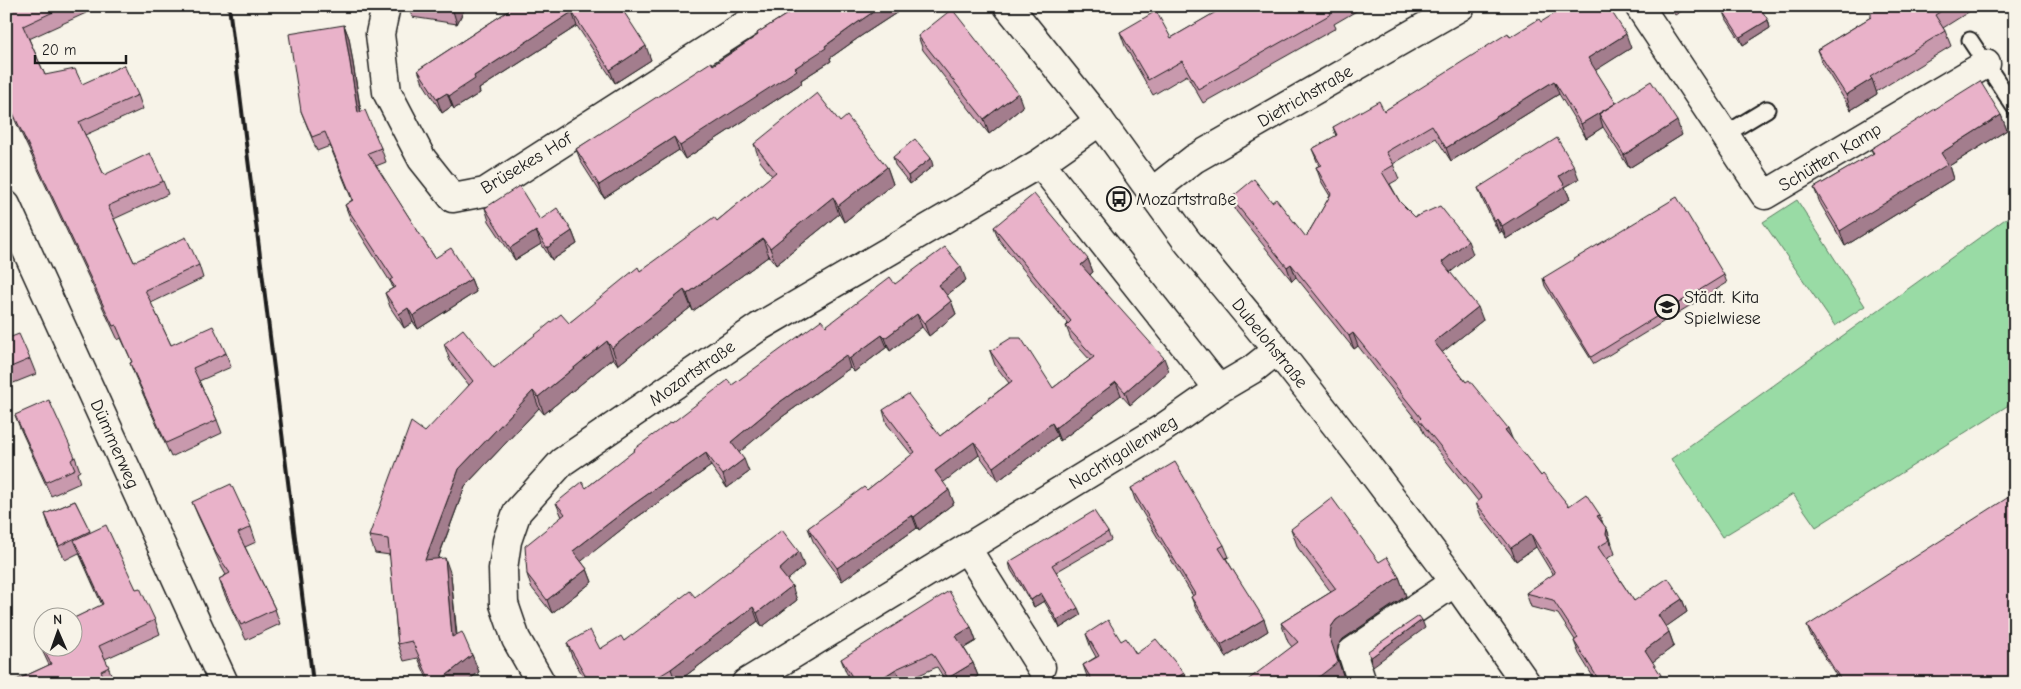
<svg xmlns="http://www.w3.org/2000/svg" width="2021" height="689" font-family="'Comic Neue',sans-serif">
<style>
.green{fill:#99dba5;stroke:#5a7c60}
.lines{fill:none;stroke-linecap:round;stroke-linejoin:round}
.service-casing{stroke:#1c1c1c;stroke-width:19}
.minor-casing{stroke:#1c1c1c;stroke-width:31}
.secondary-casing{stroke:#1c1c1c;stroke-width:31}
.service{stroke:#f7f3e8;stroke-width:15}
.minor{stroke:#f7f3e8;stroke-width:28}
.secondary{stroke:#f7f3e8;stroke-width:28}
.rail{stroke:#1c1c1c;stroke-width:4}
.wall{fill:#c899ad;stroke:#1c1c1c}
.shaded-wall{fill:#a37d8d;stroke:#1c1c1c}
.building{fill:#e9b2c9;stroke:#1c1c1c}
.labels{text-anchor:middle;stroke-width:4.5;stroke-linejoin:round;paint-order:stroke}
.street-label{font-size:18px;fill:#1c1c1c;stroke:#f7f3e8}
.poi-label{font-size:18px;fill:#1c1c1c;stroke:#f7f3e8;text-anchor:start}
</style>
<rect width="100%" height="100%" fill="#f7f3e8"/>
<filter id="ink" filterUnits="userSpaceOnUse"><feTurbulence type="fractalNoise" baseFrequency=".02" numOctaves="2"/><feDisplacementMap in="SourceGraphic" scale="10" xChannelSelector="R" yChannelSelector="G"/><feConvolveMatrix kernelMatrix="1 2 1 2 8 2 1 2 1" color-interpolation-filters="sRGB"/></filter>
<g filter="url(#ink)">
<path class="green" d="M1797 200 1865 306 1835 326 1763 222Z
M2015 212V401L1816 527 1793 494 1722 537 1671 459Z"/>
<g class="lines">
<defs>
<path id="service" d="M1970 40 2015 108
M1724 135 1767 109"/>
<path id="minor" d="M386 6 380 34 387 92 422 159 453 198 485 192 775 6
M1639 6 1765 195 1986 64
M1040 163 1219 389
M1152 192 1194 159 1461 6
M6 205 224 683
M967 549 1041 667
M541 683 516 639 504 604 503 569 507 541 517 512 562 462 759 327 1040 163 1100 121
M746 683 1163 428 1219 389 1253 369 1277 350
M1362 683 1352 652 1455 582"/>
<path id="secondary" d="M1008 6 1100 121 1187 241 1277 350 1364 461 1455 582 1526 683"/>
</defs>
<use href="#service" class="service-casing"/>
<use href="#minor" class="minor-casing"/>
<use href="#secondary" class="secondary-casing"/>
<use href="#service" class="service"/>
<use href="#minor" class="minor"/>
<use href="#secondary" class="secondary"/>
<path class="rail" d="M229 6 313 683"/>
</g>
<path class="wall" d="M6 6H83L86 13 29 39 45 75 82 84 138 95 143 109 85 135 104 175 163 181 168 194 114 219 134 262 199 265 203 278 151 303 171 345 226 353 231 367 199 381 217 420 222 433 171 457 135 376 130 363 132 362 121 338 118 340 6 101Z
M342 6H355L354 8Z
M408 6H466L457 24 412 17Z
M620 6 651 60 615 83 577 26 479 89 480 93 454 109 452 106 442 113 423 83 418 70 508 11Z
M800 6H907L861 36 830 58 831 61 801 80 802 83 685 159 679 150 604 198 581 162 576 149 713 65 758 35 757 33Z
M1224 6H1365L1334 24 1336 28 1203 103 1187 75 1153 95 1125 46 1120 32 1171 38 1225 7Z
M1669 6H1690L1675 15Z
M1882 6H1978L1943 28 1945 31 1951 46 1876 92 1877 94 1851 110 1823 65 1817 50 1871 17Z
M1724 12 1768 20 1770 28 1743 45 1727 20Z
M1541 22 1631 48 1595 70 1616 103 1682 135 1629 168 1603 127 1586 138 1559 94 1451 161 1436 138 1393 164 1399 179 1390 184 1400 202 1415 217 1473 254 1450 272 1483 320 1442 352 1541 476 1569 506 1600 515 1603 524 1607 529 1615 554 1606 559 1634 601 1682 599 1687 612 1665 627 1669 632 1674 646 1652 662 1666 683H1597L1579 654 1574 641 1575 640 1558 614 1531 607 1526 593 1553 575 1536 547 1516 561 1481 516 1476 503 1478 501 1424 433 1421 426 1358 346 1354 349 1296 277 1292 281 1236 211 1231 198 1272 202 1306 237 1330 196 1321 181 1316 167 1319 166 1312 149 1336 136 1333 127 1384 111 1510 37Z
M344 25 349 38 361 112 381 148 386 162 376 166 435 258 471 279 476 292 418 329 413 322 404 328 390 307 385 293 393 288 391 283 350 218 345 205 352 200 330 146 317 151 301 111Z
M918 36 1023 107 989 134 923 50Z
M2001 115 2007 130 1949 166 1953 179 1845 246 1820 203 1814 188 1873 154 1871 149Z
M840 122 887 167 893 184 844 222 839 214 776 265 769 256 693 311 691 307 618 365 613 358 544 414 539 408 465 486 438 559 451 575 457 635 472 655 479 672 465 683H429L418 658 404 661 398 644 390 555 375 553 369 536 469 385 450 361 444 344 494 368 569 323 640 271 717 221 772 176 760 161 754 144Z
M893 157 933 166 910 184 895 165Z
M1579 179 1565 187 1570 199 1506 239 1502 231 1499 233 1483 201 1478 188Z
M485 208 540 220 572 231 577 244 552 260 541 244 515 260 489 221Z
M994 227 1088 259 1093 272 1090 275 1169 371 1130 405 1121 395 1060 441 1057 436 998 481 979 455 943 482 954 503 919 530 917 528 842 581 813 541 808 528 867 490 912 455 887 424 883 410 940 436 1009 383 995 365 990 351 1053 388 1090 360 1071 339 1066 326 1068 324 999 240Z
M1724 275 1727 283 1594 364 1545 286 1543 278Z
M966 280 947 295 951 301 956 314 929 336 922 327 890 351 887 347 854 372 850 368 782 417 739 452 749 472 727 488 711 466 636 518 581 561 587 569 592 582 552 613 531 587 527 574 562 517 556 503 586 488 672 423 826 326 895 284Z
M6 339 30 359 36 374 6 386Z
M15 415 75 457 80 471 77 473 80 483 51 496 20 428Z
M1131 488 1224 545 1229 557 1226 558 1268 631 1226 657 1196 609 1191 597 1193 596 1135 500Z
M75 501 90 532 136 589 155 620 160 634 105 659 114 681 110 683H10L49 665 42 650 37 636 102 605 79 553 65 560 50 529 45 514Z
M192 502 251 527 256 542 245 547 275 609 280 624 246 640 224 593 219 579 226 575 222 568 198 516Z
M1291 529 1379 562 1399 577 1406 596 1343 639 1338 646 1337 657 1345 681 1343 683H1246L1292 647 1288 642 1281 623 1331 592 1298 548Z
M1108 532 1111 540 1056 572 1081 615 1060 628 1044 601 1034 607 1011 570 1009 562Z
M804 566 787 580 797 600 762 627 758 621 676 683H587L572 657 567 643 600 649 624 641 695 597Z
M1807 626 2015 683H1841L1810 634Z
M971 627 976 641 964 648 973 663 978 676 968 683H947L937 667 901 683H852L846 672 841 659Z
M1086 634 1184 673 1188 683H1091L1088 679 1083 665 1096 657 1091 648Z"/>
<path class="shaded-wall" d="M455 6H466L457 24 453 11Z
M718 6H726L720 11Z
M882 6H907L861 36 830 58 831 61 801 80 802 83 685 159 680 146 795 68 857 23Z
M572 12 577 26 479 89 480 93 454 109 449 96 474 76Z
M1768 20 1770 28 1743 45 1740 37Z
M344 25 349 38 363 127 358 113Z
M1626 34 1631 48 1593 72 1588 58Z
M646 46 651 60 615 83 610 70Z
M1872 79 1877 94 1851 110 1846 95Z
M1554 81 1559 94 1451 161 1446 148Z
M447 93 452 106 442 113 437 99Z
M1018 93 1023 107 989 134 984 119Z
M1616 103 1599 114 1603 127 1586 138 1581 124Z
M2001 115 2007 130 1949 166 1953 179 1845 246 1840 231 1941 153Z
M1677 121 1682 135 1629 168 1624 155Z
M674 137 679 150 604 198 599 185Z
M931 158 933 166 910 184 908 176Z
M1574 166 1579 179 1565 187 1570 199 1506 239 1502 226 1559 176Z
M887 167 893 184 844 222 838 206Z
M833 197 839 214 776 265 770 248Z
M1497 219 1502 231 1499 233 1495 221Z
M536 231 541 244 515 260 510 248Z
M572 231 577 244 552 260 547 248Z
M763 239 769 256 693 311 687 294Z
M1468 241 1473 254 1447 275 1442 262Z
M1088 259 1093 272 1086 278 1081 265Z
M1291 264 1296 277 1292 281 1287 267Z
M961 267 966 280 943 298 939 285Z
M471 279 476 292 418 329 413 316Z
M684 290 691 307 618 365 612 348Z
M951 301 956 314 929 336 924 323Z
M1478 307 1483 320 1439 355 1434 342Z
M408 308 413 322 404 328 399 314Z
M917 314 922 327 890 351 885 338Z
M1353 333 1358 346 1354 349 1349 336Z
M882 335 887 347 854 372 849 359Z
M607 341 613 358 544 414 538 397Z
M846 355 850 368 782 417 736 455 731 442 777 404Z
M1164 358 1169 371 1130 405 1125 392Z
M1116 382 1121 395 1060 441 1055 428Z
M533 391 539 408 465 486 431 577 425 560 459 469Z
M1052 423 1057 436 998 481 993 467Z
M1508 428 1513 441 1505 430Z
M974 442 979 455 940 485 935 471Z
M706 453 711 466 636 518 578 564 573 551 631 506Z
M744 459 749 472 727 488 723 475Z
M949 490 954 503 919 530 914 517Z
M912 515 917 528 842 581 837 568Z
M1600 515 1604 528 1597 516Z
M1607 529 1612 543 1611 544 1610 540 1606 534Z
M1531 534 1536 547 1516 561 1511 548Z
M799 552 804 566 784 583 779 570Z
M445 558 451 575 458 654 452 637Z
M587 569 592 582 552 613 547 600Z
M1399 577 1406 596 1343 639 1338 646 1337 657 1345 681 1343 683H1311L1330 638 1331 627 1336 620Z
M792 586 797 600 762 627 757 613Z
M1041 593 1044 601 1034 607 1031 600Z
M1682 599 1687 612 1663 629 1658 615Z
M753 607 758 621 676 683 671 669Z
M1078 608 1081 615 1060 628 1057 620Z
M1264 619 1268 631 1226 657 1221 645Z
M1422 620 1425 628 1373 666 1370 658Z
M971 627 976 641 961 650 956 636Z
M1669 632 1674 646 1650 664 1645 650Z
M472 655 479 672 465 683H437Z
M973 663 978 676 968 683H950L948 678Z
M896 669 901 683H874Z
M1184 673 1188 683H1168Z
M2015 678V683H2007Z"/>
<path class="building" d="M6 6H66L23 26 45 75 75 69 82 84 124 65 138 95 79 122 104 175 150 153 163 181 108 206 134 262 186 237 199 265 145 290 171 345 213 326 226 353 193 368 217 420 166 443 130 363 132 362 116 325 113 326 6 98V14H7L6 11Z
M422 6H455L453 11Z
M510 6H620L646 46 610 70 572 12 474 76 475 79 449 96 447 93 437 99 418 70 508 11Z
M800 6H882L857 23 825 46 826 48 795 68 797 70 680 146 674 137 599 185 576 149 711 62 713 65 758 35 757 33Z
M1226 6H1335L1329 10 1331 14 1198 89 1182 61 1148 80 1120 32 1156 11 1171 38Z
M1567 6H1608L1626 34 1588 58 1616 103 1581 124 1554 81 1446 148 1432 125 1386 152 1394 165 1382 172 1400 202 1415 217 1440 206 1468 241 1442 262 1478 307 1434 342 1466 382 1469 380 1508 428 1505 430 1525 455 1541 476 1543 474 1569 506 1586 494 1600 515 1597 516 1607 529 1606 534 1610 540 1598 547 1634 601 1668 578 1682 599 1658 615 1669 632 1645 650 1666 683H1601L1574 641 1578 638 1553 600 1526 593 1555 573 1531 534 1511 548 1476 503 1482 498 1419 420 1421 418 1353 333 1349 336 1291 264 1287 267 1231 198 1254 179 1272 202 1276 199 1306 237 1331 194 1316 167 1321 165 1312 149 1337 135 1333 127 1379 101 1384 111 1508 33 1510 37 1539 19 1541 22Z
M1734 6H1759L1768 20 1740 37 1724 12Z
M1882 6H1949L1935 15 1945 31 1870 77 1872 79 1846 95 1817 50 1871 17V13Z
M952 9 1018 93 984 119 918 36Z
M344 25 358 113 365 110 381 148 368 153 435 258 451 248 471 279 413 316 408 308 399 314 385 293 395 287 390 280 393 278 345 205 353 200 325 132 312 137 301 111 289 34Z
M1651 81 1677 121 1624 155 1599 114Z
M1980 81 2001 115 1941 153 1948 164 1840 231 1814 188 1874 153 1871 149Z
M817 93 840 122 847 116 887 167 838 206 833 197 770 248 763 239 687 294 684 290 612 348 607 341 538 397 533 391 459 469 425 560 445 558 452 637 462 632 472 655 437 683H431L412 641 398 644 388 539 369 536 411 422 425 432 473 381 444 344 463 329 494 368 561 314 569 323 638 267 640 271 714 217 717 221 776 172 754 144Z
M1557 138 1574 166 1559 176 1565 186 1502 226 1497 219 1495 221 1478 188Z
M915 139 931 158 908 176 893 157Z
M519 186 540 220 557 208 572 231 547 248 536 231 510 248 485 208Z
M1034 194 1088 259 1081 265 1164 358 1125 392 1116 382 1055 428 1052 423 993 467 974 442 935 471 949 490 914 517 912 515 837 568 808 528 864 487 867 490 915 452 883 410 908 394 940 436 1012 381 990 351 1011 338H1021L1053 388 1094 357 1066 326 1071 321 994 227Z
M1677 197 1724 275 1591 357 1543 278Z
M945 247 961 267 939 285 951 301 924 323 917 314 885 338 882 335 849 359 846 355 777 404 731 442 744 459 723 475 706 453 631 506 573 551 587 569 547 600 527 574 525 546 565 514 556 503 582 482 586 488 635 450 634 449 671 422 672 423 728 380 732 385 821 320 826 326 890 277 895 284Z
M19 334 30 359 6 369V339Z
M49 400 75 457 71 460 75 469 46 482 15 415Z
M1175 462 1224 545 1219 548 1264 619 1221 645 1191 597 1195 594 1131 488Z
M231 484 251 527 238 533 275 609 241 625 219 579 230 573 216 553 192 502Z
M2015 493V678L2007 683H1843L1807 626Z
M1332 498 1379 562 1387 557 1399 577 1336 620 1331 627 1330 638 1338 662 1311 683H1246L1245 682 1298 642 1281 623 1336 589 1291 529Z
M75 501 90 531 59 546 45 514Z
M1094 511 1108 532 1052 565 1078 608 1057 620 1041 593 1031 600 1009 562Z
M106 525 136 589 140 588 155 620 99 646 109 667 101 671 107 683H10L51 664 37 636 42 633V646H72V619L103 604 74 540Z
M782 530 799 552 779 570 792 586 757 613 753 607 671 669 648 683H590L567 643 590 630 600 649 621 636 624 641 690 591 695 597Z
M949 591 971 627 956 636 973 663 948 678 932 653 896 669 874 683H856L841 659Z
M1419 616 1422 620 1370 658 1368 651Z
M1108 620 1121 641 1126 638 1136 654 1156 639 1184 673 1168 683H1094L1083 665 1099 656 1086 634Z"/>
</g>
<defs>
<symbol id="bus-ring" viewBox="-11 -11 22 22"><circle r="9.5" fill="#f7f3e8" stroke="#1c1c1c" stroke-width="1.5"/><path d="M-5-6H5V4H4V6H2V4H-2V6H-4V4H-5ZM-3.5-4V0h7V-4ZM-3.5 1.2v1.5H-2V1.2ZM2 1.2v1.5H3.5V1.2Z" fill="#1c1c1c"/></symbol>
<symbol id="school-ring" viewBox="-11 -11 22 22"><circle r="9.5" fill="#f7f3e8" stroke="#1c1c1c" stroke-width="1.5"/><path d="M0-5L7-2L0 1L-7-2ZM-4 1L0 2.5L4 1V4Q0 6-4 4Z" fill="#1c1c1c"/></symbol>
</defs>
<g fill-rule="evenodd">
<use href="#bus-ring" x="1105" y="185" width="28" height="28"/>
<use href="#school-ring" x="1653" y="293" width="28" height="28"/>
</g>
<g class="labels">
<g class="street-label">
<text transform="translate(1305 96) rotate(-30)" y="6">Dietrichstraße</text>
<text transform="translate(1830 157) rotate(-31)" y="6">Schütten Kamp</text>
<text transform="translate(526 163) rotate(-31)" y="6">Brüsekes Hof</text>
<text transform="translate(1270 343) rotate(51)" y="6">Dubelohstraße</text>
<text transform="translate(692 373) rotate(-35)" y="6">Mozartstraße</text>
<text transform="translate(115 444) rotate(66)" y="6">Dümmerweg</text>
<text transform="translate(1123 452) rotate(-32)" y="6">Nachtigallenweg</text>
</g>
<g class="poi-label">
<text x="1136" y="205">Mozartstraße</text>
<text x="1684" y="303">Städt. Kita<tspan x="1684" dy="21">Spielwiese</tspan></text>
</g>
</g>
<rect width="2021" height="689" fill="none" stroke="#f7f3e8" stroke-width="25"/>
<rect x="12" y="12" width="1996" height="664" fill="none" stroke="#1c1c1c" stroke-width="2" filter="url(#ink)"/>
<g transform="translate(58 632) rotate(358)"><circle r="24" fill="#f7f3e8" stroke="#9f9d96"/>
<path d="M0-4L9 19L0 12L-9 19Z" fill="#1c1c1c"/>
<text y="-8" font-size="14" font-weight="bold" text-anchor="middle" fill="#1c1c1c">N</text>
</g>
<path d="M35 55v8h91v-8" fill="none" stroke="#1c1c1c" stroke-width="2.5"/>
<text x="42" y="55" font-size="15" fill="#1c1c1c" stroke="#f7f3e8" stroke-width="4" paint-order="stroke">20 m</text>
</svg>
